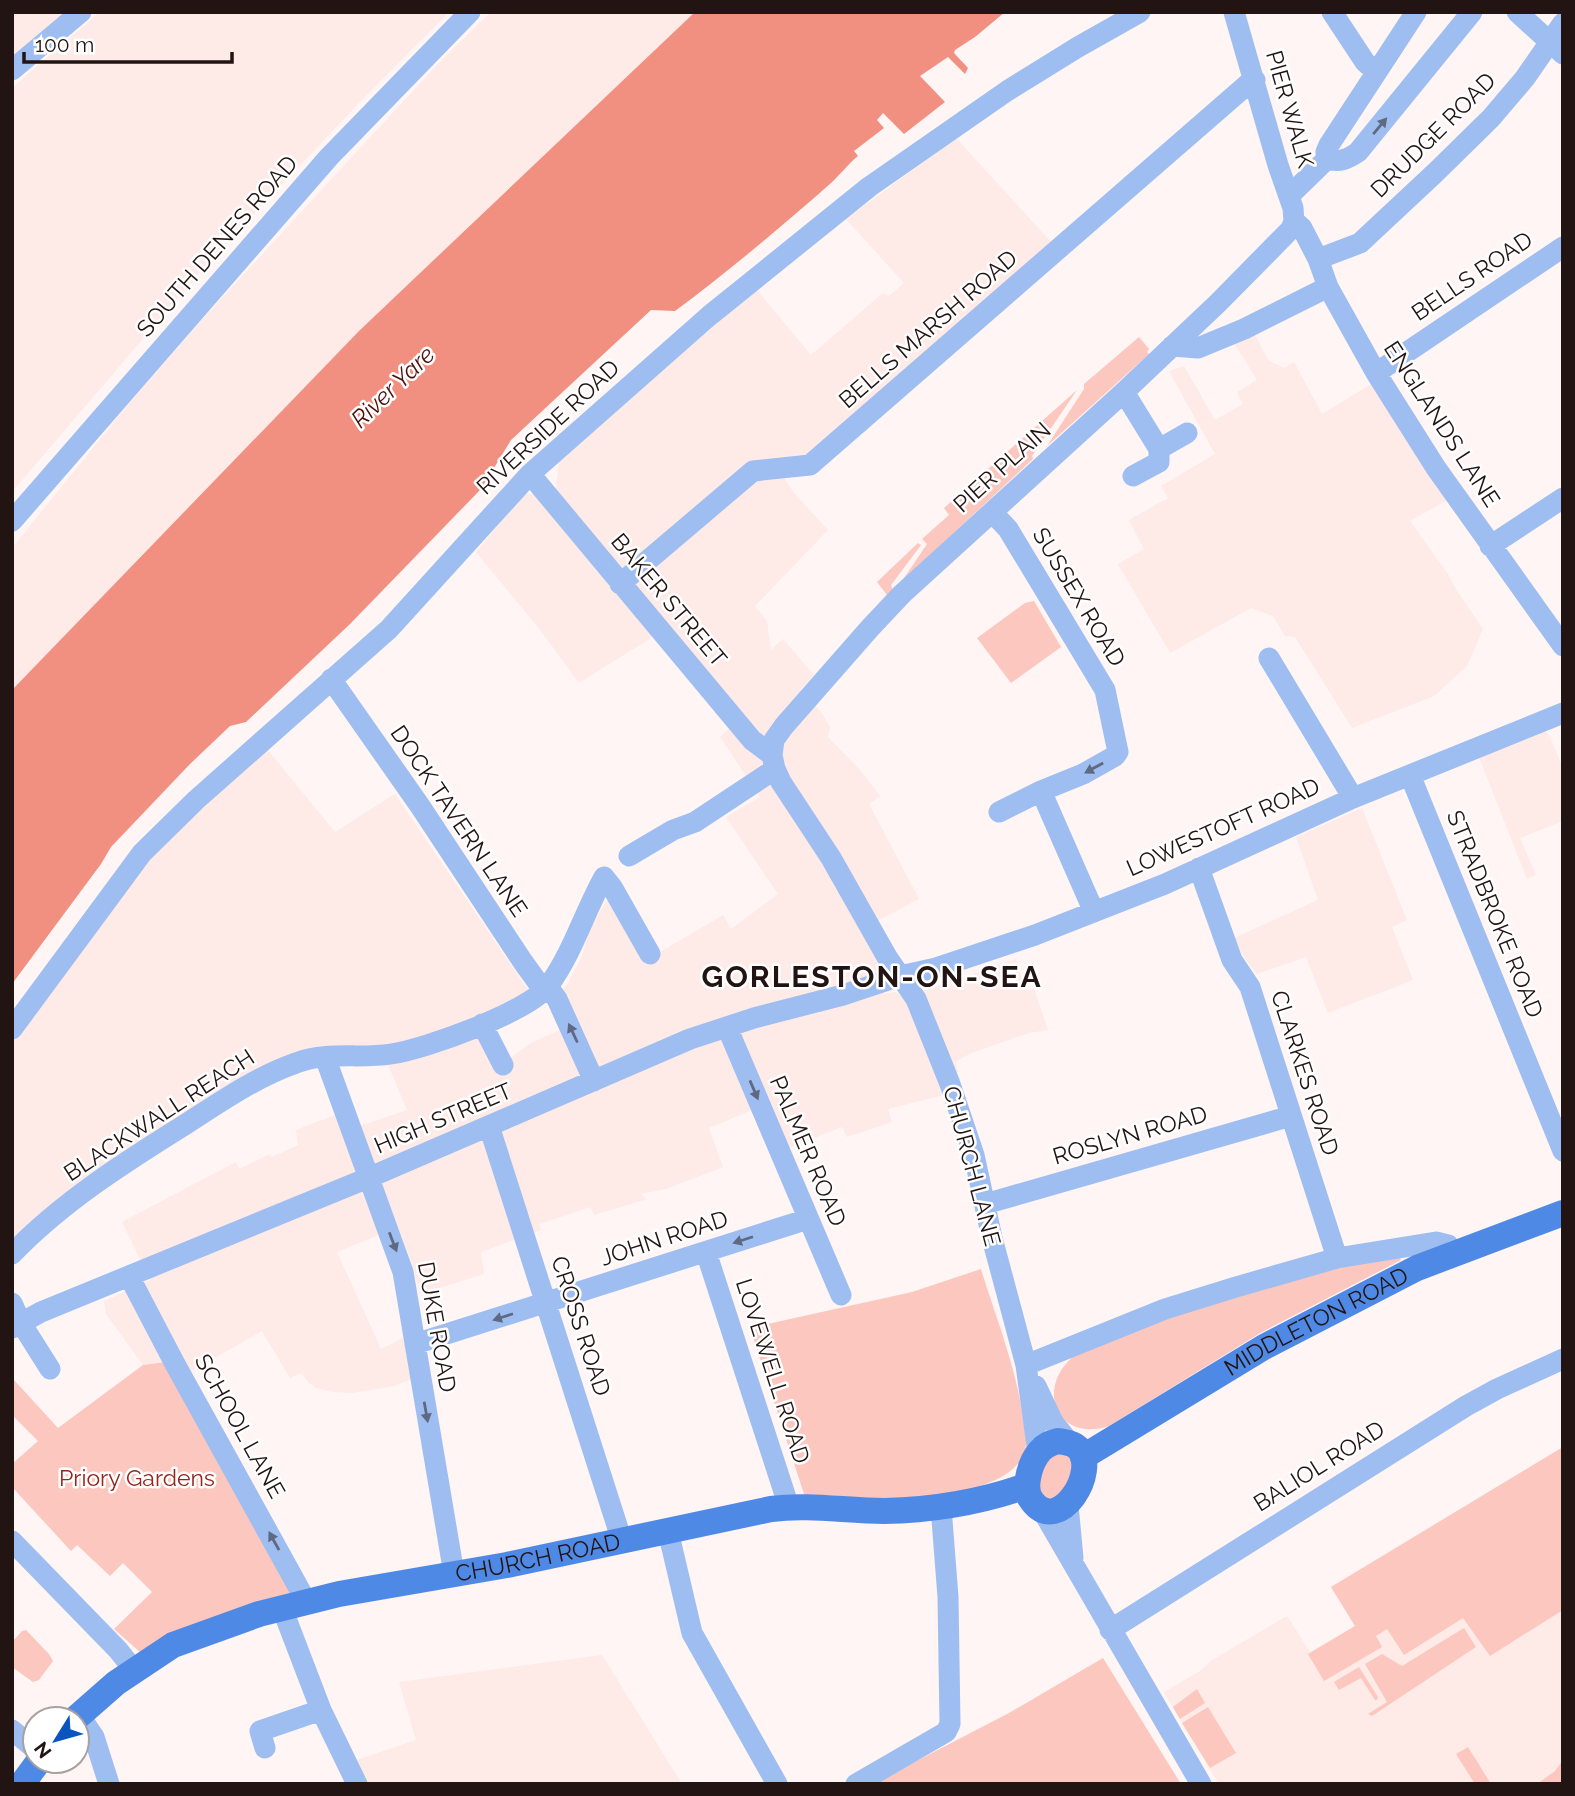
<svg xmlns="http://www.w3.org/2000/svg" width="1575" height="1796" font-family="Raleway,sans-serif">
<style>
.built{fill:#feeae6}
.green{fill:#fcc7be}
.water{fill:#f18f81}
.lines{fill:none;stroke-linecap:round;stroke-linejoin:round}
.minor{stroke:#9ebef1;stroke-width:21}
.major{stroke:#4f89e6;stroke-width:26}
.oneway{fill:#606982}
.labels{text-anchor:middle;stroke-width:5;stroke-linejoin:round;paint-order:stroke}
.street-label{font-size:23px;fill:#221412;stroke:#fff}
.park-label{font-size:23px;fill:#96251c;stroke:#fff}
.water-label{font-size:24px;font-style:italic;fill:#4d110c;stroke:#fff}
.district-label{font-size:30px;font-weight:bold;letter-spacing:2px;fill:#221412;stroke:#fff}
</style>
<rect width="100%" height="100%" fill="#fef5f4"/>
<path class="built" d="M12 12H68L12 59Z
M100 12H449L357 105 205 266 12 492V88Z
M491 12H695L359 331 12 690V548L131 401 208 313 436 66Z
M956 138 1052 243 784 478 794 493 828 530 755 606 767 621 771 650 783 639 814 675 800 690 821 712 830 727 828 737 860 770 880 796 869 804 919 899 865 927 880 963 877 977 884 994 895 992 904 997 1016 959 1026 991 1034 989 1048 1030 1029 1033 971 1053 955 1062 958 1072 939 1079 944 1095 888 1109 892 1122 847 1137 842 1127 788 1148 757 1108 709 1128 723 1167 666 1189 640 1194 647 1199 594 1215 590 1207 539 1224 541 1230 481 1252 484 1274 420 1294 412 1263 398 1227 337 1252 381 1349 407 1336 411 1379 395 1386 352 1393 332 1392 316 1388 309 1383 301 1373 290 1378 262 1331 188 1373 166 1362 143 1365 106 1314 104 1301 150 1280 122 1222 236 1162 239 1169 270 1154 272 1157 298 1145 296 1130 343 1112 351 1129 407 1110 386 1060 417 1058 455 1047 487 1032 508 1060 529 1044 564 1028 554 1000 567 985 582 956 590 928 614 889 657 954 723 915 731 929 778 894 726 817 760 797 720 737 729 728 654 636 579 683 541 631 476 552 524 493 534 494 541 501 556 488 559 462 756 289 811 355 883 293 889 296 904 283 846 219Z
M1255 335 1268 360 1284 368 1294 362 1322 414 1373 383 1449 499 1410 521 1448 574 1457 591 1483 629 1467 666 1434 696 1352 728 1295 637 1285 636 1273 616 1251 608 1170 653 1118 564 1144 549 1129 520 1168 498 1161 486 1215 454 1169 371 1184 366 1215 420 1243 404 1237 392 1257 380 1234 343Z
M1544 730 1550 737 1563 768V821L1520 838 1536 875 1527 879 1479 757Z
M267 749 335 832 395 794 530 993 422 1042 319 1050 12 1247V1043L115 899 172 834Z
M1362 808 1407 920 1392 927 1413 980 1328 1013 1306 957 1256 974 1232 939 1318 900 1296 837Z
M1563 1447V1784H1219L1164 1692 1200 1671 1212 1660 1287 1616 1310 1652 1355 1626 1331 1587Z
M602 1655 682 1784H368L357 1760 416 1740 399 1682Z"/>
<path class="green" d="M1139 337 1149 349 1147 352 1149 354 1047 446 1084 389V384Z
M1077 390 1032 456 1033 459 902 581 927 544 922 539 949 515 944 508Z
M918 543 921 545 891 585 893 590 887 595 877 582Z
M1034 601 1061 647 1011 683 977 638 1025 603Z
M1396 1251 1401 1260 1262 1332 1109 1426C1055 1443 1035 1387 1075 1355 1088 1345 1110 1340 1124 1334 1211 1297 1305 1276 1396 1251Z
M981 1269C996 1318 1016 1367 1023 1418 1024 1427 1027 1437 1026 1445 1018 1509 851 1499 805 1497L750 1328 912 1292Z
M166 1362 304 1590 141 1653 114 1629 152 1592 123 1563 110 1576 77 1545 71 1551 12 1487V1464L38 1441 12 1415V1373L14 1380 58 1428 143 1365Z
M1563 1447V1610L1490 1656 1463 1618 1404 1655 1387 1629 1376 1636 1382 1647 1324 1681 1308 1654 1355 1626 1331 1587Z
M1067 1453 1074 1464 1063 1494 1044 1500 1037 1482 1049 1455Z
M1464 1628 1476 1647 1372 1716 1368 1714 1387 1702 1365 1664 1382 1654 1402 1666Z
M26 1630 49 1654 53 1661 39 1680 33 1682 12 1667V1642L22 1631Z
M1103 1658 1181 1784H872L1009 1713Z
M1359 1667 1378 1697 1377 1700H1375L1361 1678 1339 1690 1334 1682Z
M1197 1689 1205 1703 1180 1719 1173 1707Z
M1208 1707 1236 1753 1210 1768 1182 1723Z
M1468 1747 1491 1784H1475L1456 1754Z
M1563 1760V1784H1537L1555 1771Z"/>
<path class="water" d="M695 12H1005L975 37 955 50 954 53 968 68 965 74 948 57 920 76 945 102 904 134 883 113 877 120 884 128 854 151 858 156C848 164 841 174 831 183 781 227 729 271 675 311L651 310 511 440 481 489 350 624 246 722 230 726 190 764 111 847 101 864 12 984V690L359 331Z"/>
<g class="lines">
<path class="minor" d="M1332 12 1365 62 1376 72
M1517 12 1563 54
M12 70 81 12
M1327 159C1339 163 1348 159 1358 152L1472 12
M1289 196 1327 159 1326 152 1329 145 1416 12
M1294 221 1302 228 1318 259 1328 287 1376 373 1436 468 1563 646
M1318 259 1360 243 1436 172 1491 118 1525 78 1563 23
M1172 346 1198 348 1244 329 1328 287
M1376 373 1563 247
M1124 392 1159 449V462L1133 476
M1159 449 1187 433
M530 474 752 740 772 755
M992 512 1008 529 1105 690 1118 752 1115 756 1083 774 1041 791 1094 912
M12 521 329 157 470 12
M1490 546 1563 498
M620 584 753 471 810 465 1249 83 1255 80
M1269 658 1353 798
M331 679 420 806 523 962 544 991
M1410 775 1563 1151
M999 812 1041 791
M629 856 673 830 695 822 775 769
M1199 868 1232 960 1250 987 1337 1258
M548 987 557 999 594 1081
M482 1024 503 1065
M727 1027 841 1295
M12 1029 142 853 196 800 389 629 530 474 709 316 869 187 1007 91 1078 47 1140 12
M325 1057 403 1272 454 1574
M489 1126 622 1541
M985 1204 1291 1116
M706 1252 789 1507
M12 1254C62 1202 125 1162 186 1124 222 1101 256 1077 296 1063 326 1051 359 1059 391 1054 425 1049 529 1012 549 985 573 952 584 913 604 877L612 887 650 954
M129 1276 175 1364 306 1601
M12 1303 21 1323 50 1369
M12 1328 41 1312 368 1178 690 1039 754 1018 843 995 900 976 936 968 1035 935 1165 884 1353 798 1563 713
M415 1344 808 1219
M1026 1365 1165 1309 1236 1287 1337 1258 1436 1242 1448 1245 1452 1254
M1036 1386 1053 1422 1070 1443
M1038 1453 1026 1365 992 1238 974 1155 950 1084 916 999 887 957 831 858 781 782 775 769 772 755 774 740 784 726 870 628 902 594 1124 392 1218 303 1291 229 1294 221 1293 208 1278 165 1234 12
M1068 1505 1073 1558
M1042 1510 1201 1784
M668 1531 692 1633 777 1784
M12 1541 118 1650 134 1670
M282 1608 321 1710 357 1784
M1110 1630 1466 1406 1497 1389 1563 1359
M79 1715 94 1737 109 1784
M12 1730 35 1749
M265 1748 260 1731 321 1710
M856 1784 946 1732 950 1724 948 1597 941 1507"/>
<g class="major">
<path d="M1058 1441C1065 1442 1073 1443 1078 1448 1100 1470 1059 1537 1032 1501 1022 1489 1030 1462 1040 1451 1045 1445 1051 1443 1058 1441Z"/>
<path id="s1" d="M1083 1457 1264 1347 1417 1268 1563 1213"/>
<path id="s2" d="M75 1719 116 1683 173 1645 259 1614 339 1594 507 1565 771 1509C809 1504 846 1511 884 1511 931 1510 981 1502 1026 1486"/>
<path d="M22 1784 39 1761"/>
</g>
</g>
<defs><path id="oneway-solid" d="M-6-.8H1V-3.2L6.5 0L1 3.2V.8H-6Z" transform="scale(1.75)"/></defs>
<g class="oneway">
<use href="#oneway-solid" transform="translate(1380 126) rotate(-50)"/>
<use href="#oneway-solid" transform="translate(1094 768) rotate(151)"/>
<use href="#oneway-solid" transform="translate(573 1033) rotate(-115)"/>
<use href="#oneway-solid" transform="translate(754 1090) rotate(67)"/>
<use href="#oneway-solid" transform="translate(743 1240) rotate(162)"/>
<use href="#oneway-solid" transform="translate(393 1242) rotate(69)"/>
<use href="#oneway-solid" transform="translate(503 1317) rotate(162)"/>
<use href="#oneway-solid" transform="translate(426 1412) rotate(80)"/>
<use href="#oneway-solid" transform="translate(274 1541) rotate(-119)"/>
</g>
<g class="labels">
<g class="street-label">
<text transform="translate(1290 109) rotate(74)" y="8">PIER WALK</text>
<text transform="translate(1433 135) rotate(-45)" y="8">DRUDGE ROAD</text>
<text transform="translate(217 246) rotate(-49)" y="8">SOUTH DENES ROAD</text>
<text transform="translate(1472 276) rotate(-34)" y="8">BELLS ROAD</text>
<text transform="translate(928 329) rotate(-41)" y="8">BELLS MARSH ROAD</text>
<text transform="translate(1442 424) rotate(57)" y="8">ENGLANDS LANE</text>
<text transform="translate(548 427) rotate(-43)" y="8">RIVERSIDE ROAD</text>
<text transform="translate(1002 467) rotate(-42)" y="8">PIER PLAIN</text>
<text transform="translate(1079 597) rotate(59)" y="8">SUSSEX ROAD</text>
<text transform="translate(669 600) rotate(50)" y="8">BAKER STREET</text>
<text transform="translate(459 821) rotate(56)" y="8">DOCK TAVERN LANE</text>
<text transform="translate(1223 827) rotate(-24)" y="8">LOWESTOFT ROAD</text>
<text transform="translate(1495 914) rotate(68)" y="8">STRADBROKE ROAD</text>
<text transform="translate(1305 1073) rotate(72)" y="8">CLARKES ROAD</text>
<text transform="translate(159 1115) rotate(-33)" y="8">BLACKWALL REACH</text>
<text transform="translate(443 1118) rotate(-23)" y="8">HIGH STREET</text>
<text transform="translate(1130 1135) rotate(-16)" y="8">ROSLYN ROAD</text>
<text transform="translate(808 1151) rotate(67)" y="8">PALMER ROAD</text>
<text transform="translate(972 1166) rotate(75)" y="8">CHURCH LANE</text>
<text transform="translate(664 1238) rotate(-18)" y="8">JOHN ROAD</text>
<text dy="8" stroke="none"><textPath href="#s1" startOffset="270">MIDDLETON ROAD</textPath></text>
<text transform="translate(581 1326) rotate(72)" y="8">CROSS ROAD</text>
<text transform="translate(437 1327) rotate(80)" y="8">DUKE ROAD</text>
<text transform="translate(773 1371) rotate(72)" y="8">LOVEWELL ROAD</text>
<text transform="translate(240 1426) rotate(61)" y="8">SCHOOL LANE</text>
<text transform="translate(1319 1466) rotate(-32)" y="8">BALIOL ROAD</text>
<text dy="8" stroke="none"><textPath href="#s2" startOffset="499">CHURCH ROAD</textPath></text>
</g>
<g class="park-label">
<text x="137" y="1486">Priory Gardens</text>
</g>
<g class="water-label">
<text transform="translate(393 387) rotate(-44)" y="8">River Yare</text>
</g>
<g class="district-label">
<text x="872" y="987">GORLESTON-ON-SEA</text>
</g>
</g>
<rect width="1575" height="1796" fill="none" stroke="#221412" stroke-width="28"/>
<g transform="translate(56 1740) rotate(233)"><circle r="33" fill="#ffffff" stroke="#a7a1a0" stroke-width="2"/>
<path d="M0-5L12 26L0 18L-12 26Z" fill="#0954bf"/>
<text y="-10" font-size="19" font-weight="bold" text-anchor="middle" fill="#221412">N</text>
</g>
<path d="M24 52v10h208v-10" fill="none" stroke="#221412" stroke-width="3.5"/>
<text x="35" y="52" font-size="21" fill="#221412" stroke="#ffffff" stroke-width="5" paint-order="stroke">100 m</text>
</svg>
